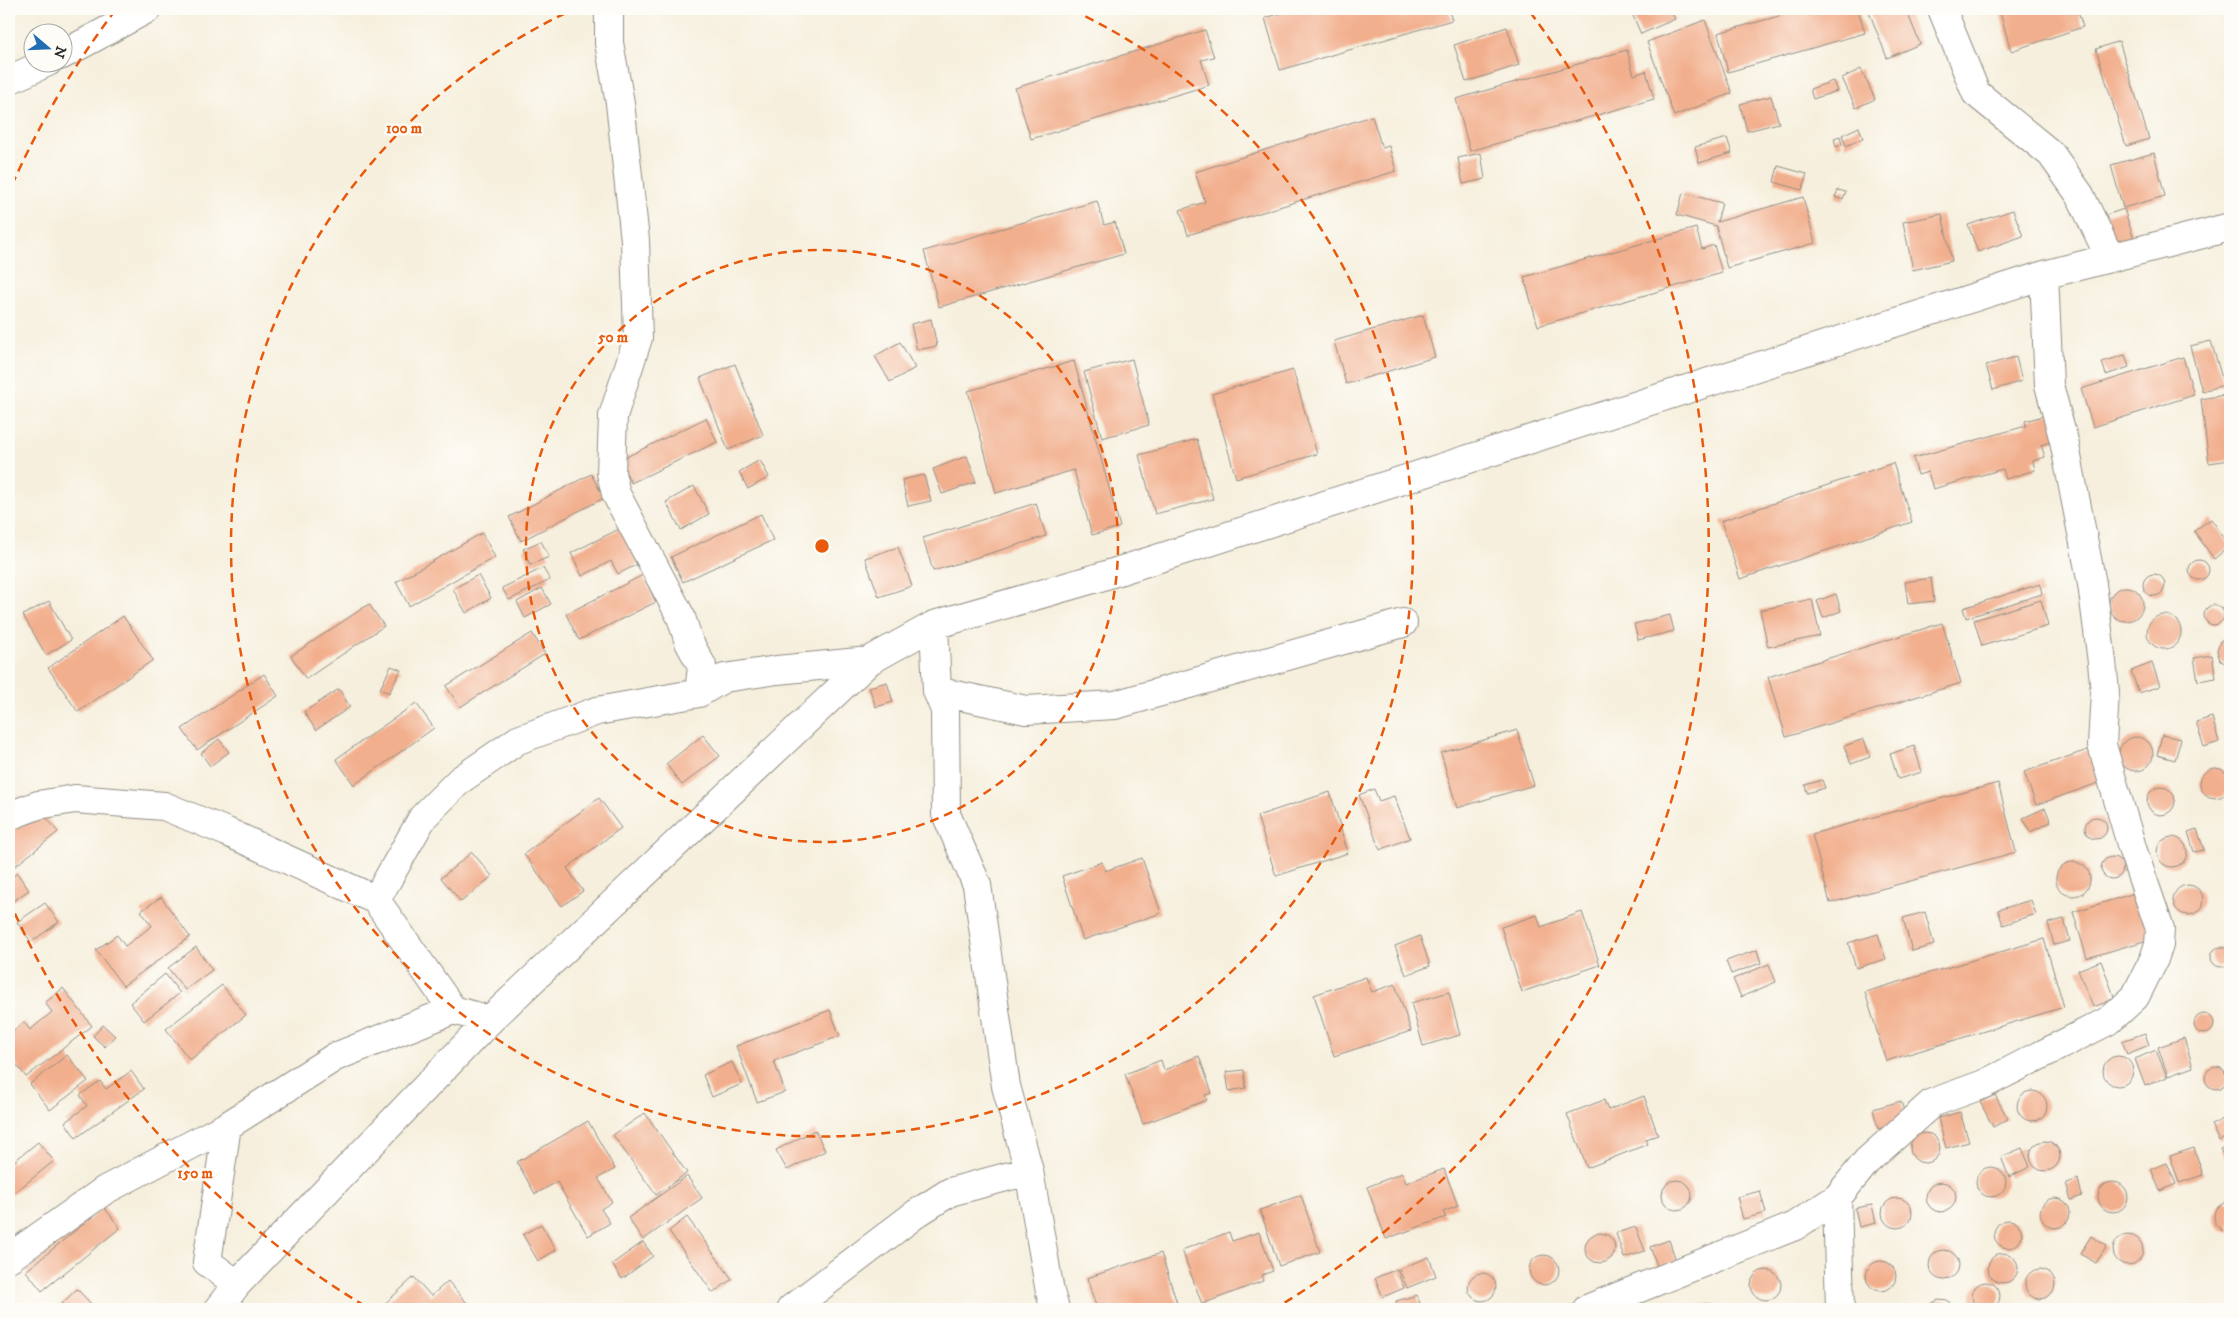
<svg xmlns="http://www.w3.org/2000/svg" width="2239" height="1318" font-family="'IM FELL DW Pica',serif">
<style>
.building{fill:#f2af8d}
.lines{fill:none;stroke-linecap:round;stroke-linejoin:round}
.minor-casing{stroke:#908d84;stroke-width:30}
.minor{stroke:#fff;stroke-width:28}
.ring{fill:none;stroke:#e8590c;stroke-width:2.5;stroke-dasharray:9 6}
.centre{fill:#e8590c;stroke:#fdfcf7;stroke-width:2.5}
.ring-label{font-size:15px;text-anchor:middle;font-weight:bold;fill:#e8590c;stroke:#fdfcf7;stroke-width:5;stroke-linejoin:round;paint-order:stroke}
</style>
<rect width="100%" height="100%" fill="#fdfcf7"/>
<filter id="ink" filterUnits="userSpaceOnUse"><feTurbulence type="fractalNoise" baseFrequency=".02" numOctaves="2"/><feDisplacementMap in="SourceGraphic" scale="10" xChannelSelector="R" yChannelSelector="G"/><feConvolveMatrix kernelMatrix="1 2 1 2 8 2 1 2 1" color-interpolation-filters="sRGB"/></filter>
<filter id="wash" filterUnits="userSpaceOnUse"><feTurbulence type="fractalNoise" baseFrequency=".0096" numOctaves="4" result="noise"/><feDisplacementMap in="SourceGraphic" scale="20" xChannelSelector="R" yChannelSelector="G"/><feGaussianBlur stdDeviation="1.12" result="paint"/><feColorMatrix in="noise" values="0 0 0 0 0 0 0 0 0 0 0 0 0 0 0 0 0 1.4 0 .05"/><feComposite in="paint" operator="in"/></filter>
<g filter="url(#wash)">
<rect width="100%" height="100%" fill="#f6efdd"/>
<g id="blocks">
<path class="building" d="M1295 9H1448L1452 20 1280 70 1265 18Z
M1630 9H1670L1675 19 1641 34Z
M1804 9H1858L1865 33 1728 72 1718 33Z
M1868 9H1906L1920 44 1887 58Z
M1999 9H2077L2083 27 2011 51Z
M1705 20 1732 93 1674 116 1647 42Z
M1507 27 1519 65 1466 82 1454 45Z
M1205 30 1214 57 1201 60 1209 85 1031 139 1015 88Z
M2119 41 2149 139 2126 146 2096 49Z
M1627 50 1634 75 1646 71 1654 99 1470 151 1456 99Z
M1861 69 1875 99 1856 108 1842 78Z
M1833 81 1837 91 1813 99 1810 89Z
M1771 96 1779 123 1747 131 1740 104Z
M1372 116 1382 148 1389 146 1396 171 1188 235 1180 210 1205 202 1195 172Z
M1859 127 1863 138 1846 146 1842 135Z
M1840 136 1842 145 1836 147 1834 138Z
M1727 138 1732 153 1699 163 1695 147Z
M1481 153 1485 179 1463 184 1458 158Z
M2154 153 2165 196 2123 208 2111 165Z
M1778 166 1807 174 1802 190 1774 182Z
M1838 190 1846 192 1843 200 1835 197Z
M1683 193 1722 203 1717 222 1803 197 1815 243 1727 268 1716 226 1677 215Z
M1097 201 1104 225 1115 222 1124 254 939 307 924 251Z
M2124 209 2135 242 2108 251 2097 218Z
M2013 210 2023 236 1978 252 1968 225Z
M1942 214 1952 261 1913 270 1903 222Z
M1696 228 1702 249 1714 245 1722 273 1538 326 1524 277Z
M1423 315 1435 357 1346 384 1334 341Z
M931 319 937 346 917 350 911 324Z
M2211 341 2224 385 2202 391 2190 346Z
M900 342 915 368 890 382 875 356Z
M2125 355 2129 367 2106 375 2102 362Z
M2016 357 2022 381 1993 390 1986 365Z
M2183 357 2194 395 2093 427 2081 389Z
M1132 359 1149 425 1102 438 1084 372Z
M1074 361 1120 527 1092 535 1074 470 996 493 968 391Z
M735 364 763 435 728 450 700 378Z
M1293 370 1317 454 1236 478 1212 394Z
M2230 394V460L2209 463 2201 399Z
M2050 414 2057 440 2041 445 2045 457 2033 461 2035 470 2006 479 2003 469 1933 489 1928 472 1918 475 1913 458 2026 426 2025 421Z
M706 418 717 442 631 483 620 460Z
M1197 439 1213 499 1155 514 1139 455Z
M967 456 976 482 942 494 933 469Z
M760 460 769 477 748 489 739 472Z
M1893 463 1912 522 1740 579 1721 521Z
M591 474 604 498 521 541 509 517Z
M924 475 931 501 908 506 902 480Z
M694 486 709 514 681 530 666 502Z
M1036 503 1046 536 933 571 923 538Z
M761 514 773 540 683 582 671 557Z
M2211 519 2230 546 2214 559 2194 531Z
M623 527 640 563 618 574 611 561 582 576 571 553Z
M482 533 495 557 409 606 396 582Z
M541 541 549 557 530 565 523 549Z
M898 547 912 586 879 597 865 558Z
M2189 570a10 10 0 1 1 20 0a10 10 0 1 1-20 0Z
M543 568 550 580 509 600 502 588Z
M2143 585a11 11 0 1 1 22 0a11 11 0 1 1-22 0Z
M478 575 491 598 466 613 453 589Z
M643 575 656 602 579 640 566 614Z
M1931 578 1934 601 1908 604 1905 582Z
M2040 584 2042 594 1966 618 1963 608Z
M2109 604a17 17 0 1 1 34 0a17 17 0 1 1-34 0Z
M542 588 551 604 525 618 517 602Z
M1836 594 1841 611 1823 618 1817 601Z
M1812 599 1820 636 1768 647 1760 610Z
M2041 600 2048 626 1982 646 1974 620Z
M49 601 71 640 46 655 23 615Z
M369 604 384 626 306 679 291 656Z
M2204 615a10 10 0 1 1 20 0a10 10 0 1 1-20 0Z
M1670 615 1674 631 1638 640 1634 624Z
M2147 632a17 17 0 1 1 34 0a17 17 0 1 1-34 0Z
M123 616 153 660 78 712 48 668Z
M1942 623 1961 683 1786 737 1768 677Z
M532 633 545 654 460 707 446 686Z
M2230 636V666H2229L2220 660 2217 651 2220 641Z
M2212 655 2216 678 2198 681 2194 658Z
M2152 663 2160 686 2139 693 2131 671Z
M391 666 401 670 389 693 380 689Z
M264 674 278 696 197 750 182 729Z
M887 682 893 702 876 707 869 687Z
M339 689 350 707 316 730 304 712Z
M416 703 434 728 354 785 336 759Z
M2212 717 2219 742 2204 747 2196 722Z
M1517 730 1534 785 1457 808 1441 753Z
M703 735 720 756 682 785 666 764Z
M2162 735 2181 739 2175 760 2157 755Z
M2119 754a17 17 0 1 1 34 0a17 17 0 1 1-34 0Z
M219 739 229 752 210 766 201 753Z
M1864 739 1870 757 1851 764 1844 746Z
M1914 746 1922 772 1898 779 1890 754Z
M2093 748 2104 781 2036 805 2024 772Z
M2200 783a15 15 0 1 1 30 0a15 15 0 1 1-30 0Z
M1822 780 1825 788 1807 793 1805 785Z
M1998 783 2016 852 1830 903 1812 834Z
M2147 801a14 14 0 1 1 28 0a14 14 0 1 1-28 0Z
M1374 789 1379 801 1394 796 1410 838 1380 850 1359 795Z
M1330 792 1348 853 1276 876 1257 816Z
M599 798 621 828 567 868 583 891 562 906 524 854Z
M2045 808 2051 822 2030 832 2023 818Z
M41 811 58 832 9 871V830L26 816Z
M2085 828a11 11 0 1 1 22 0a11 11 0 1 1-22 0Z
M2197 829 2204 850 2194 852 2188 832Z
M2157 852a15 15 0 1 1 30 0a15 15 0 1 1-30 0Z
M472 852 492 876 461 902 441 878Z
M2101 868a11 11 0 1 1 22 0a11 11 0 1 1-22 0Z
M1142 858 1161 913 1083 940 1062 876 1102 862 1105 871Z
M2056 879a17 17 0 1 1 34 0a17 17 0 1 1-34 0Z
M2230 871V895L2227 891 2225 882Z
M17 873 29 890 9 904V879Z
M2173 900a15 15 0 1 1 30 0a15 15 0 1 1-30 0Z
M2138 892 2151 939 2087 958 2073 912Z
M161 897 190 937 123 986 96 950 117 935 125 946 152 926 141 911Z
M2031 900 2036 914 2003 925 1998 910Z
M45 903 59 922 31 942 17 922Z
M1582 912 1600 965 1522 992 1501 927 1537 915 1541 927Z
M1925 912 1934 945 1912 951 1903 918Z
M2064 919 2070 941 2054 945 2048 923Z
M1878 934 1886 959 1856 968 1848 943Z
M1420 936 1430 966 1406 975 1395 946Z
M2044 939 2064 1007 1886 1061 1865 992Z
M2211 957a10 10 0 1 1 20 0a10 10 0 1 1-20 0Z
M196 947 212 970 185 990 168 968Z
M1757 950 1761 963 1731 974 1726 961Z
M2101 961 2115 999 2093 1007 2078 970Z
M1769 964 1776 982 1741 997 1733 979Z
M165 974 180 993 144 1021 130 1003Z
M1366 977 1372 992 1395 984 1411 1031 1334 1056 1314 995Z
M222 985 246 1015 190 1060 166 1029Z
M63 988 92 1026 26 1077 9 1055V1034L24 1022 30 1030 52 1012 45 1003Z
M1449 992 1460 1035 1423 1046 1411 1003Z
M830 1010 840 1036 774 1061 785 1092 757 1102 736 1046Z
M2194 1024a10 10 0 1 1 20 0a10 10 0 1 1-20 0Z
M103 1025 115 1036 105 1047 93 1036Z
M2145 1033 2149 1045 2127 1054 2122 1041Z
M2184 1038 2193 1067 2168 1076 2158 1047Z
M2156 1050 2167 1077 2145 1086 2135 1059Z
M67 1055 88 1081 50 1110 30 1084Z
M2103 1071a15 15 0 1 1 30 0a15 15 0 1 1-30 0Z
M1199 1056 1212 1093 1205 1095 1207 1100 1143 1124 1125 1074 1161 1060 1164 1070Z
M732 1062 742 1084 712 1097 703 1075Z
M2205 1078a11 11 0 1 1 22 0a11 11 0 1 1-22 0Z
M1244 1070 1246 1088 1229 1091 1226 1072Z
M131 1071 144 1089 76 1138 65 1122 87 1106 80 1095 100 1081 106 1089Z
M2017 1106a15 15 0 1 1 30 0a15 15 0 1 1-30 0Z
M1995 1095 2008 1119 1993 1127 1980 1102Z
M1644 1096 1658 1135 1646 1139 1648 1144 1587 1168 1567 1114 1604 1100 1608 1110Z
M1901 1101 1907 1121 1878 1129 1873 1109Z
M1960 1112 1969 1142 1946 1148 1938 1118Z
M645 1113 687 1173 656 1195 613 1135Z
M2225 1118 2230 1135 2219 1141 2211 1125Z
M588 1121 615 1169 598 1178 612 1202 601 1209 610 1223 588 1236 557 1182 535 1194 517 1162Z
M815 1130 825 1151 787 1170 776 1150Z
M1910 1148a15 15 0 1 1 30 0a15 15 0 1 1-30 0Z
M2030 1156a15 15 0 1 1 30 0a15 15 0 1 1-30 0Z
M38 1142 54 1161 9 1197V1158L12 1163Z
M2230 1144V1167L2220 1149Z
M2022 1148 2030 1167 2009 1177 2001 1157Z
M2194 1148 2203 1175 2179 1183 2170 1156Z
M2167 1163 2176 1184 2160 1191 2151 1169Z
M1976 1182a15 15 0 1 1 30 0a15 15 0 1 1-30 0Z
M1444 1169 1458 1206 1443 1212 1446 1217 1386 1239 1367 1187 1402 1173 1406 1183Z
M687 1176 702 1198 643 1240 628 1218Z
M2078 1179 2082 1196 2071 1200 2066 1183Z
M1662 1195a15 15 0 1 1 30 0a15 15 0 1 1-30 0Z
M1926 1197a15 15 0 1 1 30 0a15 15 0 1 1-30 0Z
M2098 1197a15 15 0 1 1 30 0a15 15 0 1 1-30 0Z
M1760 1191 1766 1213 1743 1219 1737 1197Z
M1301 1195 1320 1252 1279 1266 1260 1210Z
M2040 1213a15 15 0 1 1 30 0a15 15 0 1 1-30 0Z
M1882 1213a15 15 0 1 1 30 0a15 15 0 1 1-30 0Z
M2225 1202 2230 1203V1232L2221 1230 2215 1224 2214 1215 2218 1207Z
M1872 1205 1876 1223 1859 1227 1855 1208Z
M104 1207 120 1228 42 1291 26 1271Z
M687 1217 732 1279 713 1293 669 1231Z
M1994 1234a14 14 0 1 1 28 0a14 14 0 1 1-28 0Z
M541 1224 556 1250 538 1261 523 1235Z
M1636 1227 1645 1251 1624 1258 1616 1233Z
M1229 1232 1232 1241 1259 1232 1273 1271 1262 1275 1263 1281 1202 1304 1182 1250Z
M1585 1248a15 15 0 1 1 30 0a15 15 0 1 1-30 0Z
M2113 1250a15 15 0 1 1 30 0a15 15 0 1 1-30 0Z
M2091 1236 2107 1246 2096 1263 2080 1254Z
M1669 1240 1676 1261 1658 1268 1650 1247Z
M643 1242 653 1256 622 1279 612 1264Z
M1929 1265a15 15 0 1 1 30 0a15 15 0 1 1-30 0Z
M1161 1253 1177 1303 1158 1309H1097L1087 1278Z
M1988 1268a15 15 0 1 1 30 0a15 15 0 1 1-30 0Z
M1529 1270a15 15 0 1 1 30 0a15 15 0 1 1-30 0Z
M1429 1257 1436 1276 1407 1288 1399 1269Z
M1866 1276a15 15 0 1 1 30 0a15 15 0 1 1-30 0Z
M1397 1269 1404 1288 1383 1297 1375 1278Z
M2025 1284a15 15 0 1 1 30 0a15 15 0 1 1-30 0Z
M1751 1285a15 15 0 1 1 30 0a15 15 0 1 1-30 0Z
M1468 1287a14 14 0 1 1 28 0a14 14 0 1 1-28 0Z
M414 1277 431 1296 448 1281 472 1309H379Z
M1972 1296a14 14 0 1 1 28 0a14 14 0 1 1-28 0Z
M77 1289 96 1309H56Z
M9 1295 19 1309H9Z
M1417 1295 1422 1309H1399L1396 1301Z
M1938 1300 1948 1301 1956 1309H1929L1931 1304Z
M1706 1303 1715 1305 1721 1309H1696Z"/>
</g>
</g>
<g filter="url(#ink)">
<use href="#blocks" fill-opacity="0" stroke="#908d84" stroke-width="1"/>
<g class="lines">
<defs>
<path id="minor" d="M609 9V43L620 103 635 240 638 338 613 416 611 473 616 494 681 617 689 642 702 666 699 693 724 678 777 670 869 661
M1942 9 1976 93 2051 154 2080 195 2110 258
M62 55 147 9
M9 80 48 62
M934 625 937 691 945 710 946 814 977 885 1006 1086 1029 1171 1050 1292 1055 1309
M937 691 1026 710 1115 705 1403 623
M9 816 38 805 75 799 164 806 227 832 376 900 453 1010
M376 900 423 817 460 780 518 740 597 711 699 693
M227 1126 207 1262 237 1284
M1837 1198 1840 1309
M9 1258 105 1190 227 1126 335 1057 453 1010 490 1020
M218 1309 237 1284 490 1020 869 661 934 625 1100 577 2044 275 2230 227
M791 1309 917 1213 950 1192 1029 1171
M1587 1309 1795 1226 1837 1198 1867 1161 1932 1103 1984 1084 2110 1020 2135 997 2154 959 2159 944 2160 929 2133 851 2102 745 2105 692 2102 662 2092 584 2064 441 2049 385 2044 275"/>
</defs>
<use href="#minor" class="minor-casing"/>
<use href="#minor" class="minor"/>
</g>
</g>
<g class="ring">
<circle cx="822" cy="546" r="296"/>
<path d="M1072 10A591 591 0 1 1 572 10"/>
<path d="M365 1306A887 887 0 0 1 12 907M12 185A887 887 0 0 1 114 12M1530 12A887 887 0 0 1 1279 1306"/>
</g>
<circle cx="822" cy="546" r="8" class="centre"/>
<g class="ring-label">
<text x="404" y="133">100 m</text>
<text x="613" y="342">50 m</text>
<text x="195" y="1178">150 m</text>
</g>
<rect width="2239" height="1318" fill="none" stroke="#fdfcf7" stroke-width="30"/>
<g transform="translate(48 48) rotate(109)"><circle r="24" fill="#fdfcf7" stroke="#a9a8a5"/>
<path d="M0-4L9 19L0 12L-9 19Z" fill="#1f6fb2"/>
<text y="-8" font-size="14" font-weight="bold" text-anchor="middle" fill="#2b2b2b">N</text>
</g>
</svg>
